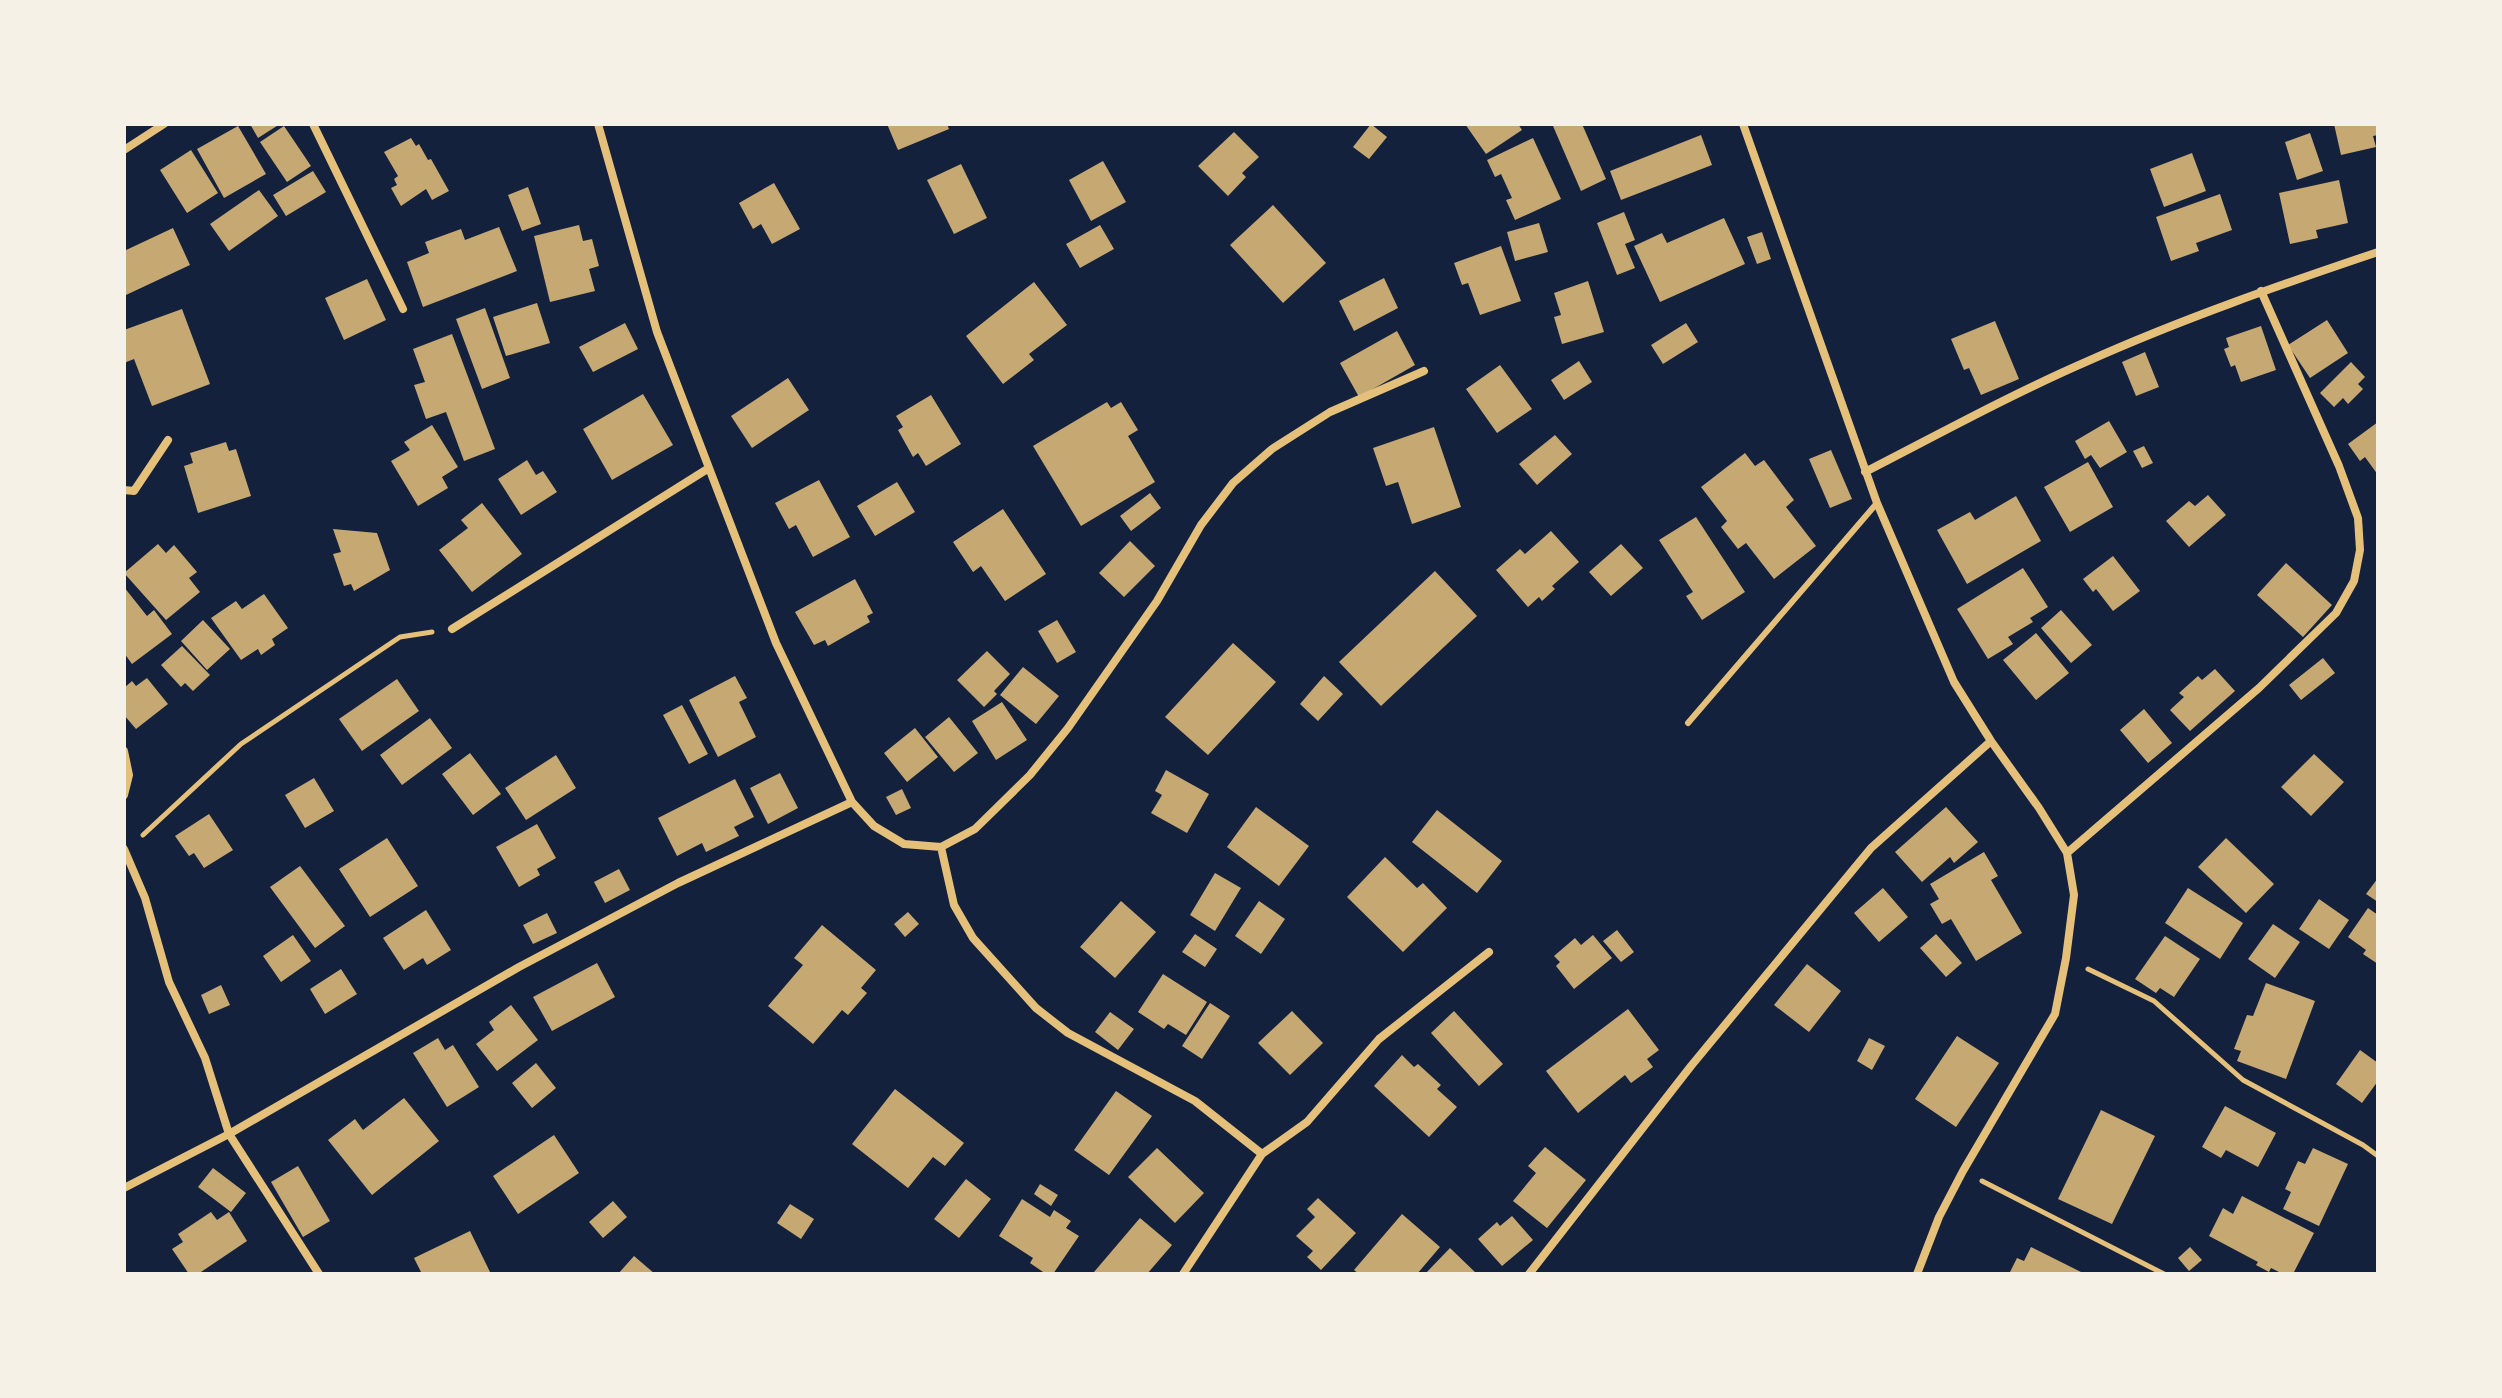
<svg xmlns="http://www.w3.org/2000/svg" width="2502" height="1398" font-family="Cabin,sans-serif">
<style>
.building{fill:#c6a872}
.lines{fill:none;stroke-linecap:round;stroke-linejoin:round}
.path{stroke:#e5c07b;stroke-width:5}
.service{stroke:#e5c07b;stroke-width:6}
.minor{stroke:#e5c07b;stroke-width:8}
</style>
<rect width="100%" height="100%" fill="#14213d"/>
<path class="building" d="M250 124H280L258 138Z
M887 124H947L949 129 898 150Z
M1371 124 1387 137 1369 159 1353 147Z
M1465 124H1518L1522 130 1486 154Z
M1557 124H1582L1606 179 1581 191 1553 126Z
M2334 124H2378V135L2373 136 2376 147 2341 155Z
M238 126 266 174 224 198 197 149Z
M284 126 311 166 287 182 260 142Z
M1234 132 1259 157 1242 173 1246 177 1228 196 1198 166Z
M2310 133 2323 171 2297 180 2285 142Z
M1701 135 1712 165 1621 200 1610 171Z
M411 138 416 146 419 144 428 160 431 159 449 191 432 200 426 189 401 206 391 188 397 185 394 179 398 176 384 152Z
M1533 138 1561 199 1515 220 1506 200 1512 198 1501 174 1495 177 1487 160Z
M191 150 218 193 187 213 160 170Z
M2192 153 2206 191 2164 207 2150 169Z
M1103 161 1126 202 1091 221 1069 180Z
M961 164 987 218 954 234 927 180Z
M313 171 326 192 286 216 273 195Z
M2339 180 2348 223 2316 230 2318 238 2290 244 2279 193Z
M774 183 800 229 772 244 761 224 753 229 739 203Z
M528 187 541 224 522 231 508 195Z
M259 190 278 216 229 251 210 224Z
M2220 194 2232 230 2196 243 2199 251 2171 261 2156 217Z
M1273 205 1326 263 1283 303 1230 245Z
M1624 212 1635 240 1625 244 1635 268 1617 275 1597 223Z
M1724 218 1745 264 1660 302 1634 246 1662 233 1667 243Z
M1539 223 1548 252 1515 261 1507 232Z
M579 225 583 241 592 239 599 266 589 269 595 291 550 302 534 236Z
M1100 225 1114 249 1080 268 1066 244Z
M499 227 517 271 423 307 407 262 429 253 425 242 461 229 465 240Z
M173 228 190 265 126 295 124 290V251Z
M1762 232 1771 259 1757 264 1747 237Z
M1501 246 1521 301 1480 315 1468 283 1462 285 1454 263Z
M1384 278 1398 308 1354 331 1339 301Z
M367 279 386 320 344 340 325 298Z
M1588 281 1604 332 1562 344 1554 317 1561 315 1554 293Z
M1034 282 1067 325 1029 354 1034 360 1003 384 966 336Z
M537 303 550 343 506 356 493 317Z
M485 308 510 378 482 389 456 319Z
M182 309 210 384 152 406 134 359 124 363V330Z
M2327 320 2348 353 2310 378 2288 345Z
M1995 321 2019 379 1981 395 1969 368 1964 370 1951 339Z
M625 323 638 349 593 372 579 347Z
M1686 323 1698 342 1663 364 1651 345Z
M2261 326 2276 370 2241 382 2235 365 2231 367 2224 349 2229 347 2226 338Z
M1397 331 1415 365 1359 397 1340 363Z
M452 334 495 449 464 461 446 412 426 419 414 385 425 382 413 349Z
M2145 352 2159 387 2136 396 2122 362Z
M1579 361 1592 382 1564 400 1551 380Z
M2351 362 2365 377 2358 384 2363 389 2348 404 2343 398 2334 407 2320 393Z
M1500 365 1532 409 1497 433 1466 389Z
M788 378 809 410 752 448 731 416Z
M643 394 673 445 612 480 583 429Z
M931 395 961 444 926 466 918 453 913 457 898 430 903 427 896 416Z
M1107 402 1111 408 1121 402 1138 430 1128 436 1155 482 1081 526 1033 446Z
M2109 421 2127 452 2100 468 2091 455 2085 459 2075 441Z
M2378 422V475L2365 457 2360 461 2348 444Z
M432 425 458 467 442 477 448 488 418 506 391 461 410 450 404 442Z
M1434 427 1461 507 1412 524 1398 482 1386 486 1373 448Z
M1555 435 1572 454 1537 485 1519 464Z
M226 442 229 451 236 449 251 496 198 513 184 466 193 463 190 453Z
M2144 446 2153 463 2142 468 2133 451Z
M1831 450 1852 499 1830 508 1809 459Z
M1745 453 1755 466 1764 460 1794 500 1786 507 1816 546 1774 579 1746 543 1738 549 1721 527 1727 521 1701 487Z
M527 460 536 475 543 471 557 492 521 515 498 479Z
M2088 462 2113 507 2070 532 2044 487Z
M819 480 850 537 813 557 796 525 789 529 775 503Z
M897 482 915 512 875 536 857 506Z
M1150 493 1161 508 1131 531 1120 516Z
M2208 495 2226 515 2189 547 2166 521 2189 501 2195 506Z
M2016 496 2041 541 1967 584 1937 530 1970 512 1975 520Z
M482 503 522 554 472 592 439 550 468 528 461 520Z
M1003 509 1046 574 1005 601 981 566 973 572 953 542Z
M1696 517 1745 592 1702 620 1686 596 1693 592 1659 540Z
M333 529 377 533 390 570 354 591 351 584 344 586 333 554 341 552Z
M1551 531 1579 562 1552 586 1555 589 1542 601 1539 597 1528 607 1496 570 1520 549 1525 554Z
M1130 541 1155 566 1124 597 1099 573Z
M158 544 166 553 174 545 197 572 189 578 200 592 166 620 124 573Z
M1621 544 1643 568 1611 596 1589 572Z
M2113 556 2140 591 2113 611 2096 589 2093 592 2083 579Z
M2286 563 2332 605 2303 637 2257 595Z
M2023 568 2048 607 2030 618 2033 622 2008 637 2013 644 1988 659 1957 609Z
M1435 571 1477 616 1381 706 1339 662Z
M855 579 873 613 867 616 870 622 828 646 825 640 814 645 795 612Z
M124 587 147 616 154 610 172 634 132 664 124 653Z
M264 594 288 628 272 639 275 645 261 655 258 649 241 660 211 618 236 601 242 609Z
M2061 610 2092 645 2071 663 2041 628Z
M203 620 230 649 207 670 181 641Z
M1057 620 1076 652 1057 663 1038 631Z
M2036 633 2069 673 2036 700 2003 660Z
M1233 643 1276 682 1208 755 1165 717Z
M182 646 210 675 193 691 185 683 181 687 161 665Z
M987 651 1010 674 994 691 997 694 984 707 957 680Z
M2323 658 2335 673 2301 700 2289 685Z
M1023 667 1059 696 1036 724 1000 695Z
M2215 669 2235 691 2190 731 2170 710 2184 697 2179 693 2198 676 2202 680Z
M735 676 747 698 739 702 756 737 718 757 689 700Z
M1324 676 1343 694 1318 721 1300 704Z
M147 678 168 704 136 729 124 715V688L132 681 136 686Z
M397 679 419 711 362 751 339 719Z
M1002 702 1027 740 996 760 972 721Z
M682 705 708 754 689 764 663 715Z
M2144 709 2172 743 2148 763 2120 730Z
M949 717 978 753 954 772 925 737Z
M430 718 452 748 402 785 380 755Z
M915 728 938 757 907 782 884 753Z
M470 753 501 794 473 815 442 774Z
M2314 754 2344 782 2311 816 2281 787Z
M556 755 576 788 526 820 505 788Z
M1166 770 1209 794 1187 833 1151 813 1162 795 1155 791Z
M780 773 798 808 768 824 750 788Z
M314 778 334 811 305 828 285 795Z
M735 779 754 817 734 827 739 836 706 852 702 843 677 856 658 818Z
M902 789 911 808 896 815 886 797Z
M1256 807 1309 846 1279 886 1227 847Z
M1946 807 1978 842 1954 863 1950 857 1922 882 1895 852Z
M1437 810 1502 861 1477 893 1412 842Z
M209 814 233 850 204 868 194 853 189 856 175 836Z
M537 824 556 858 537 869 540 875 519 887 496 847Z
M387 838 418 886 370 917 339 869Z
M2226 838 2274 884 2246 913 2198 867Z
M1984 852 1998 876 1991 880 2022 933 1976 961 1951 919 1942 924 1930 904 1939 899 1930 884Z
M1385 857 1417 888 1423 883 1447 908 1403 952 1347 897Z
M300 866 345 926 315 948 270 887Z
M619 869 630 890 605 903 594 882Z
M1215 873 1241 888 1215 931 1190 915Z
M2378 878V902L2366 894Z
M1883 888 1908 917 1879 942 1854 913Z
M2188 888 2243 923 2220 959 2165 923Z
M2319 899 2349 920 2329 949 2299 929Z
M1121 901 1156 932 1115 978 1080 947Z
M1259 901 1285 919 1261 954 1235 936Z
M2368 908 2378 915V964L2363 954 2366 950 2348 937Z
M426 910 451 950 427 965 423 958 404 970 383 938Z
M908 912 919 924 905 937 894 924Z
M547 913 557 933 533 944 523 925Z
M2273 924 2300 942 2275 978 2248 959Z
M822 925 876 970 861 988 867 993 848 1015 842 1010 813 1044 768 1006 803 965 794 958Z
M1617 930 1634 952 1621 962 1603 941Z
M1195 934 1217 949 1205 967 1182 952Z
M1936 934 1962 963 1946 977 1920 948Z
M293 935 311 961 281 982 263 956Z
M1593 935 1612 958 1574 989 1556 966 1560 962 1554 956 1575 938 1581 945Z
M2165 936 2200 959 2174 997 2160 988 2156 993 2135 979Z
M597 963 615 997 552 1031 533 997Z
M1807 964 1841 991 1809 1032 1774 1005Z
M341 969 357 994 325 1014 310 989Z
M1163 974 1207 1002 1186 1035 1168 1024 1164 1029 1138 1012Z
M2266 983 2315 1001 2286 1079 2237 1061 2241 1051 2234 1049 2247 1015 2253 1016Z
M221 985 230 1005 209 1014 201 995Z
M1210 1003 1230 1016 1202 1059 1182 1046Z
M511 1005 538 1040 497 1071 476 1044 494 1030 489 1022Z
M1628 1009 1659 1050 1647 1059 1653 1067 1631 1083 1625 1075 1578 1113 1546 1071Z
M1292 1011 1323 1043 1290 1075 1258 1043Z
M1454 1011 1503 1064 1479 1086 1431 1033Z
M1110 1012 1134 1029 1118 1050 1095 1032Z
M1957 1036 1999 1063 1956 1127 1915 1099Z
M438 1038 445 1050 453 1045 479 1087 447 1107 413 1053Z
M1869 1038 1885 1046 1872 1070 1857 1061Z
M2360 1050 2378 1063V1081L2362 1103 2336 1084Z
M1402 1055 1414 1067 1418 1064 1441 1085 1437 1089 1457 1107 1429 1137 1374 1086Z
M536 1063 556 1088 532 1108 512 1083Z
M895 1089 964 1143 945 1166 933 1157 908 1188 852 1144Z
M1116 1091 1152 1116 1109 1175 1074 1150Z
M404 1098 439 1141 372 1195 328 1140 355 1119 363 1130Z
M2225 1106 2276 1133 2258 1167 2226 1150 2221 1158 2202 1147Z
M2101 1110 2155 1136 2112 1224 2058 1199Z
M554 1135 579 1173 518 1214 493 1176Z
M1545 1147 1586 1180 1547 1228 1513 1201 1536 1173 1528 1166Z
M1157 1148 1204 1193 1175 1223 1128 1177Z
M2313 1148 2348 1164 2319 1226 2283 1209 2291 1192 2285 1189 2298 1161 2305 1164Z
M298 1166 330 1221 303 1237 271 1182Z
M213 1168 246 1193 231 1212 198 1187Z
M966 1179 991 1199 959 1238 934 1219Z
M1040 1184 1058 1195 1051 1206 1034 1194Z
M2242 1196 2314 1233 2293 1274H2283L2271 1268 2269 1272 2256 1265 2258 1262 2209 1236 2223 1208 2233 1214Z
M1318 1198 1356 1233 1321 1270 1307 1257 1313 1251 1296 1236 1315 1217 1307 1209Z
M1022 1199 1050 1217 1054 1210 1071 1221 1066 1228 1079 1236 1053 1274H1046L1030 1263 1033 1258 999 1236Z
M613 1201 627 1217 603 1238 589 1222Z
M790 1204 814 1219 801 1239 777 1223Z
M211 1212 217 1220 229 1212 247 1241 198 1274H189L172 1249 183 1242 178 1234Z
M1402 1214 1440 1247 1417 1274H1359L1354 1270Z
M1512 1216 1533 1240 1502 1266 1478 1239 1497 1222 1500 1226Z
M1140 1218 1172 1245 1147 1274H1096L1094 1272Z
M470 1231 491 1274H422L414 1258Z
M2031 1247 2085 1274H2009L2017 1258 2024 1261Z
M2190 1247 2202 1260 2189 1271 2178 1258Z
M1450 1248 1477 1274H1425Z
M634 1256 655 1274H618Z"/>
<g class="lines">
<path class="path" d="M143 835 241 744 400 637 432 632
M2088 969 2154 1001 2243 1080 2363 1145 2378 1156
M1982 1181 2164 1274"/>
<path class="service" d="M1688 723 1877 503"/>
<path class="minor" d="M313 124 403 309
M598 124 657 332 776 643 852 802 874 826 904 844 941 847 975 829 1030 775 1068 728 1157 601 1201 525 1233 483 1272 449 1330 412 1424 371
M1743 124 1877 503 1954 682 1991 741 2039 808 2067 853 2074 895 2066 958 2055 1014 1963 1171 1939 1217 1917 1274
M124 150 164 124
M1865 472C1939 434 2012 394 2088 361 2182 319 2280 285 2378 252
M124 490 134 491 168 440
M452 629 709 468
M124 751 129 775 124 795
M941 847 954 905 973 938 1036 1008 1068 1033 1195 1101 1262 1154
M124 849 145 898 169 982 205 1058 229 1134 319 1274
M2067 853 2259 688 2336 613 2354 581 2360 550 2358 518 2339 466 2261 291
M124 1188 229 1134 519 967 678 883 852 802
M1183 1274 1262 1154 1307 1122 1379 1039 1489 952
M1529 1274 1691 1066 1871 848 1991 741"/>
</g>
<rect width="2502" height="1398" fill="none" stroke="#f6f1e7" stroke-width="252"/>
</svg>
